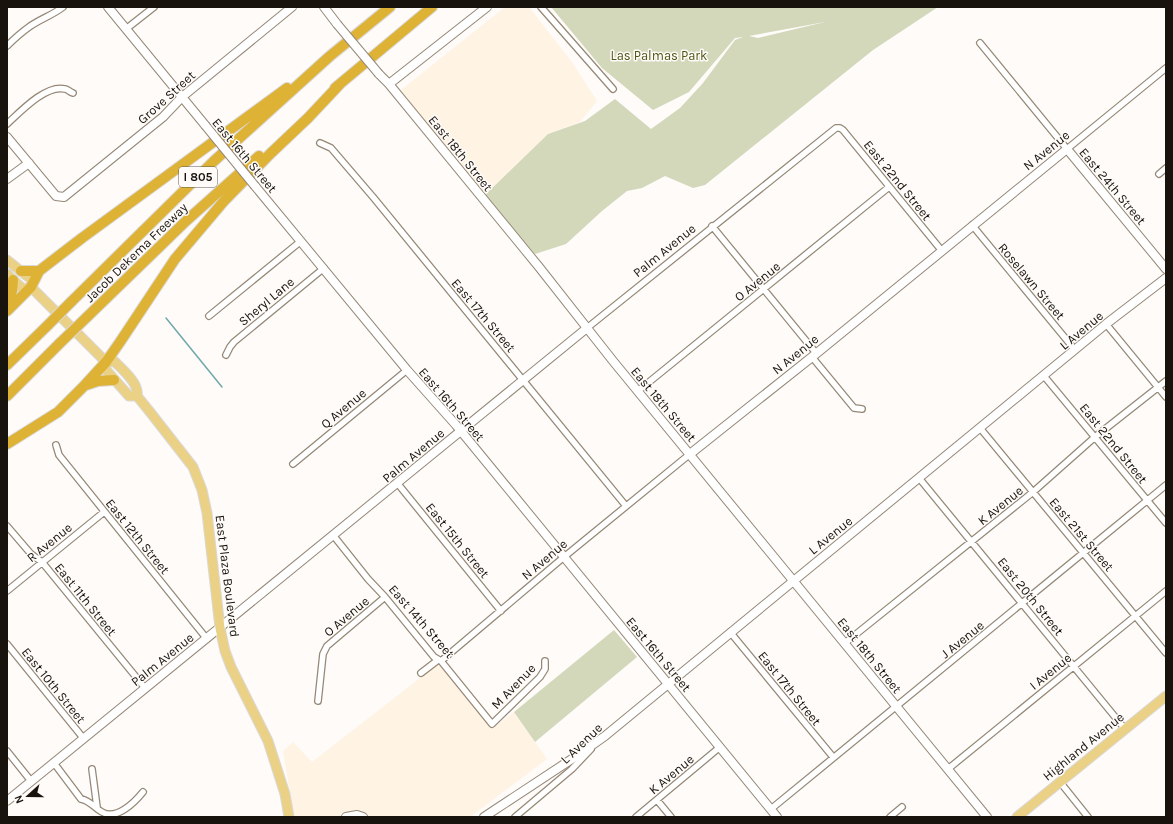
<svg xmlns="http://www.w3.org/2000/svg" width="1173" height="824" font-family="Karla,sans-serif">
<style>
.built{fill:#fff3e4}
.green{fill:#d3d8bb;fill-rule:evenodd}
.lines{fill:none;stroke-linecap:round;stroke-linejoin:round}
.stream{stroke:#71a8ab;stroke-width:1.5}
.street-casing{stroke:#958877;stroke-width:8}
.secondary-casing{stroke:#958877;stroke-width:10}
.primary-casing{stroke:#dad9d8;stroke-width:11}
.highway-casing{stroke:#dad9d8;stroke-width:12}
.street{stroke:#fff;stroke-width:5.5}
.secondary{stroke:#fff;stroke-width:8}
.primary{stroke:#ebd186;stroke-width:9}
.highway{stroke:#deb235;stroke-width:10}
.secondary-bridge-casing{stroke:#958877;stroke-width:10;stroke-linecap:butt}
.highway-bridge-casing{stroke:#dad9d8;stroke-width:12;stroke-linecap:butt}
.secondary-bridge{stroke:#fff;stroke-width:8}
.highway-bridge{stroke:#deb235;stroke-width:10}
.labels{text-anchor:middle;stroke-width:3;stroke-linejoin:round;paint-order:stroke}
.shield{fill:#fefbf8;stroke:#5d5954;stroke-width:1}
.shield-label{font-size:12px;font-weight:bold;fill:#18130d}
.park-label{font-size:13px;fill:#505715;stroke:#fefbf8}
.street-label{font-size:13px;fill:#18130d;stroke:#fefbf8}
</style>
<rect width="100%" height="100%" fill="#fefbf8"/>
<path class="built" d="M505 7H529L572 62 597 101 580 122 548 134 484 196 401 90Z
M438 664 493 728 514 712 547 759 470 817H294L283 751 293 742 312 762Z"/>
<path class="green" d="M551 7H938L873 50 705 185 693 188 665 176 642 188 627 191 602 211 566 244 535 254 484 196 548 134 585 121 615 99 651 129 680 108 703 83 735 40 743 37 735 38 689 92 653 110 602 68ZM825 22 758 38 749 36Z
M614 630 637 657 535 742 514 712Z"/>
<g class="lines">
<path class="stream" d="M166 318 222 387"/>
<defs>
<path id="street" d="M541 7 613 89
M126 29 154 7
M980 43 1067 149 1166 68
M7 46C14 39 22 32 29 27 40 19 53 15 63 7
M7 124C20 112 46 84 65 89 67 89 70 92 73 93
M320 143 331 148 373 197 626 506
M1159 174 1166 168
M972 225 1075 350
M712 226 816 353
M209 316 301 241
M1106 324 1166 397
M587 328 836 128H840L843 130 942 251
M226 355 230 347 234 342 324 268
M812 357 854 408 862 409
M1044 376 1166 523
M638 391 889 187
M980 428 1166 653
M56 445 59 455 207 639
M293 464 407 370
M919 478 1125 729
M398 484 501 611
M7 526 31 554 42 562 145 688
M333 535 368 579 385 597 434 657 441 661 492 724 540 677 545 669V661
M7 591 104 512
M730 632 833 757
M845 643 1033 492 1095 437 1166 381
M7 644 84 739
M441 661 564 557 690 454
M421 673 438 660
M318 701 323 654 327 646 385 597
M7 751 31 781
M54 763 81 799C91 801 94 808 102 812 116 821 135 802 143 792
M92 769 97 807
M948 769 1166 591
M1060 782 1088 817
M657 800 671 817
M771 809 1166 485
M515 817 572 769 591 749
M636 817 720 747
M890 817 902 807"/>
<path id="secondary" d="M108 7 205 125
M324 7 337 24
M379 74 389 84 539 267 613 361 987 817
M389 84 487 7
M7 137 56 196 64 197 163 117 182 97 292 7
M7 179 29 163
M255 186 407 370 456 425 777 817
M690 454 812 357 1067 149 1166 269
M7 801 587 328
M346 817 357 815 363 817
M484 817 581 753 605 736 1106 324 1166 278"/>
<path id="primary" d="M7 260 32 280 31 287
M7 274 23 289 31 287
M31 287 106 362V370L129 396H137
M106 362 114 361C122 369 140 384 137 396L150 412 193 467 202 490 207 513 220 628 225 651 231 667 268 741 285 794 289 817
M1017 817 1166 696"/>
<path id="highway" d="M335 88 432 7
M21 271H39
M71 302 214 161 330 56 390 7
M7 309 12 291 13 280
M7 311 31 287 39 271 82 238 287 88
M87 317 186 221 259 156
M7 365 46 327
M86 385 98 381 114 380
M7 396 60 343
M7 444 58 412 84 386 106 362 120 342 175 259 224 201 270 154 308 118 340 84"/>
</defs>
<use href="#street" class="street-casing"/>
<use href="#secondary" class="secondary-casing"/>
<use href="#primary" class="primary-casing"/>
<use href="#highway" class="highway-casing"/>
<use href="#street" class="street"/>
<use href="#secondary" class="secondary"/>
<use href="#primary" class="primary"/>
<use href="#highway" class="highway"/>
<defs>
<path id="secondary-bridge" d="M337 24 379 74
M205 125 255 186"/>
<path id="highway-bridge" d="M46 327 71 302
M60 343 87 317"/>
</defs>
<use href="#secondary-bridge" class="secondary-bridge-casing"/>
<use href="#highway-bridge" class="highway-bridge-casing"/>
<use href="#secondary-bridge" class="secondary-bridge"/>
<use href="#highway-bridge" class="highway-bridge"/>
</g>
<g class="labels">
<rect class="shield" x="179" y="167" width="38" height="20" rx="3"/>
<g class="shield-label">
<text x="198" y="181">I 805</text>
</g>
<g class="park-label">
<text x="659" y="60">Las Palmas Park</text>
</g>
<g class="street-label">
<text transform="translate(166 97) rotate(-42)" y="5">Grove Street</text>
<text transform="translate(1046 150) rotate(-39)" y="5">N Avenue</text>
<text transform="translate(461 153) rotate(51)" y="5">East 18th Street</text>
<text transform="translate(245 155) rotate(50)" y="5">East 16th Street</text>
<text transform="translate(898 180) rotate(51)" y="5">East 22nd Street</text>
<text transform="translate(1113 186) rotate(50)" y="5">East 24th Street</text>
<text transform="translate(664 250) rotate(-39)" y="5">Palm Avenue</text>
<text transform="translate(136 252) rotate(-44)" y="5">Jacob Dekema Freeway</text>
<text transform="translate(757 281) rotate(-39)" y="5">O Avenue</text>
<text transform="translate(1032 281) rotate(50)" y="5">Roselawn Street</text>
<text transform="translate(266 301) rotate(-40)" y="5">Sheryl Lane</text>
<text transform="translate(484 315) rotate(50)" y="5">East 17th Street</text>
<text transform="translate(1081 330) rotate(-40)" y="5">L Avenue</text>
<text transform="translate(795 354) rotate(-39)" y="5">N Avenue</text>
<text transform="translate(452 404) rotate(49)" y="5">East 16th Street</text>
<text transform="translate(664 404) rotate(50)" y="5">East 18th Street</text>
<text transform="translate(343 408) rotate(-40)" y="5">Q Avenue</text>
<text transform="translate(1114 443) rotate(51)" y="5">East 22nd Street</text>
<text transform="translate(413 455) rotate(-40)" y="5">Palm Avenue</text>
<text transform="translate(1000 505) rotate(-39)" y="5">K Avenue</text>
<text transform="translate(1082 534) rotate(50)" y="5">East 21st Street</text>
<text transform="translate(830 535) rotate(-39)" y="5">L Avenue</text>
<text transform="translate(138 536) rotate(51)" y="5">East 12th Street</text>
<text transform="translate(458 540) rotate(51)" y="5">East 15th Street</text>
<text transform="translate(49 542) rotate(-39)" y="5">R Avenue</text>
<text transform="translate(544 559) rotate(-40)" y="5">N Avenue</text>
<text transform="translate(228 576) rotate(83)" y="5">East Plaza Boulevard</text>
<text transform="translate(1031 596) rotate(51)" y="5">East 20th Street</text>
<text transform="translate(86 599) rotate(51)" y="5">East 11th Street</text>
<text transform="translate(346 616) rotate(-40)" y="5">O Avenue</text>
<text transform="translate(422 621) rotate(49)" y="5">East 14th Street</text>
<text transform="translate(962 639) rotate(-39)" y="5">J Avenue</text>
<text transform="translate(659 654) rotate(50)" y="5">East 16th Street</text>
<text transform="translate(870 655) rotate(51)" y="5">East 18th Street</text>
<text transform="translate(162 659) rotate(-39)" y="5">Palm Avenue</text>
<text transform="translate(1050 671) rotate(-39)" y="5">I Avenue</text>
<text transform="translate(54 685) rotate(51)" y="5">East 10th Street</text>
<text transform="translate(513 686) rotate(-46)" y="5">M Avenue</text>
<text transform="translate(790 688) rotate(51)" y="5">East 17th Street</text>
<text transform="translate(581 743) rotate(-44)" y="5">L Avenue</text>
<text transform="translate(1083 746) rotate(-39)" y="5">Highland Avenue</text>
<text transform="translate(671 774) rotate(-40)" y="5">K Avenue</text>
</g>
</g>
<rect width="1173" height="824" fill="none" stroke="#18130d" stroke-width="16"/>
<g transform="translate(28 796) rotate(249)" stroke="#fefbf8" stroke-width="3" paint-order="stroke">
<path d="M0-3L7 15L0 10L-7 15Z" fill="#18130d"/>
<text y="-6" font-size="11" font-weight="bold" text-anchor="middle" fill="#18130d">N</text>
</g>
</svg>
